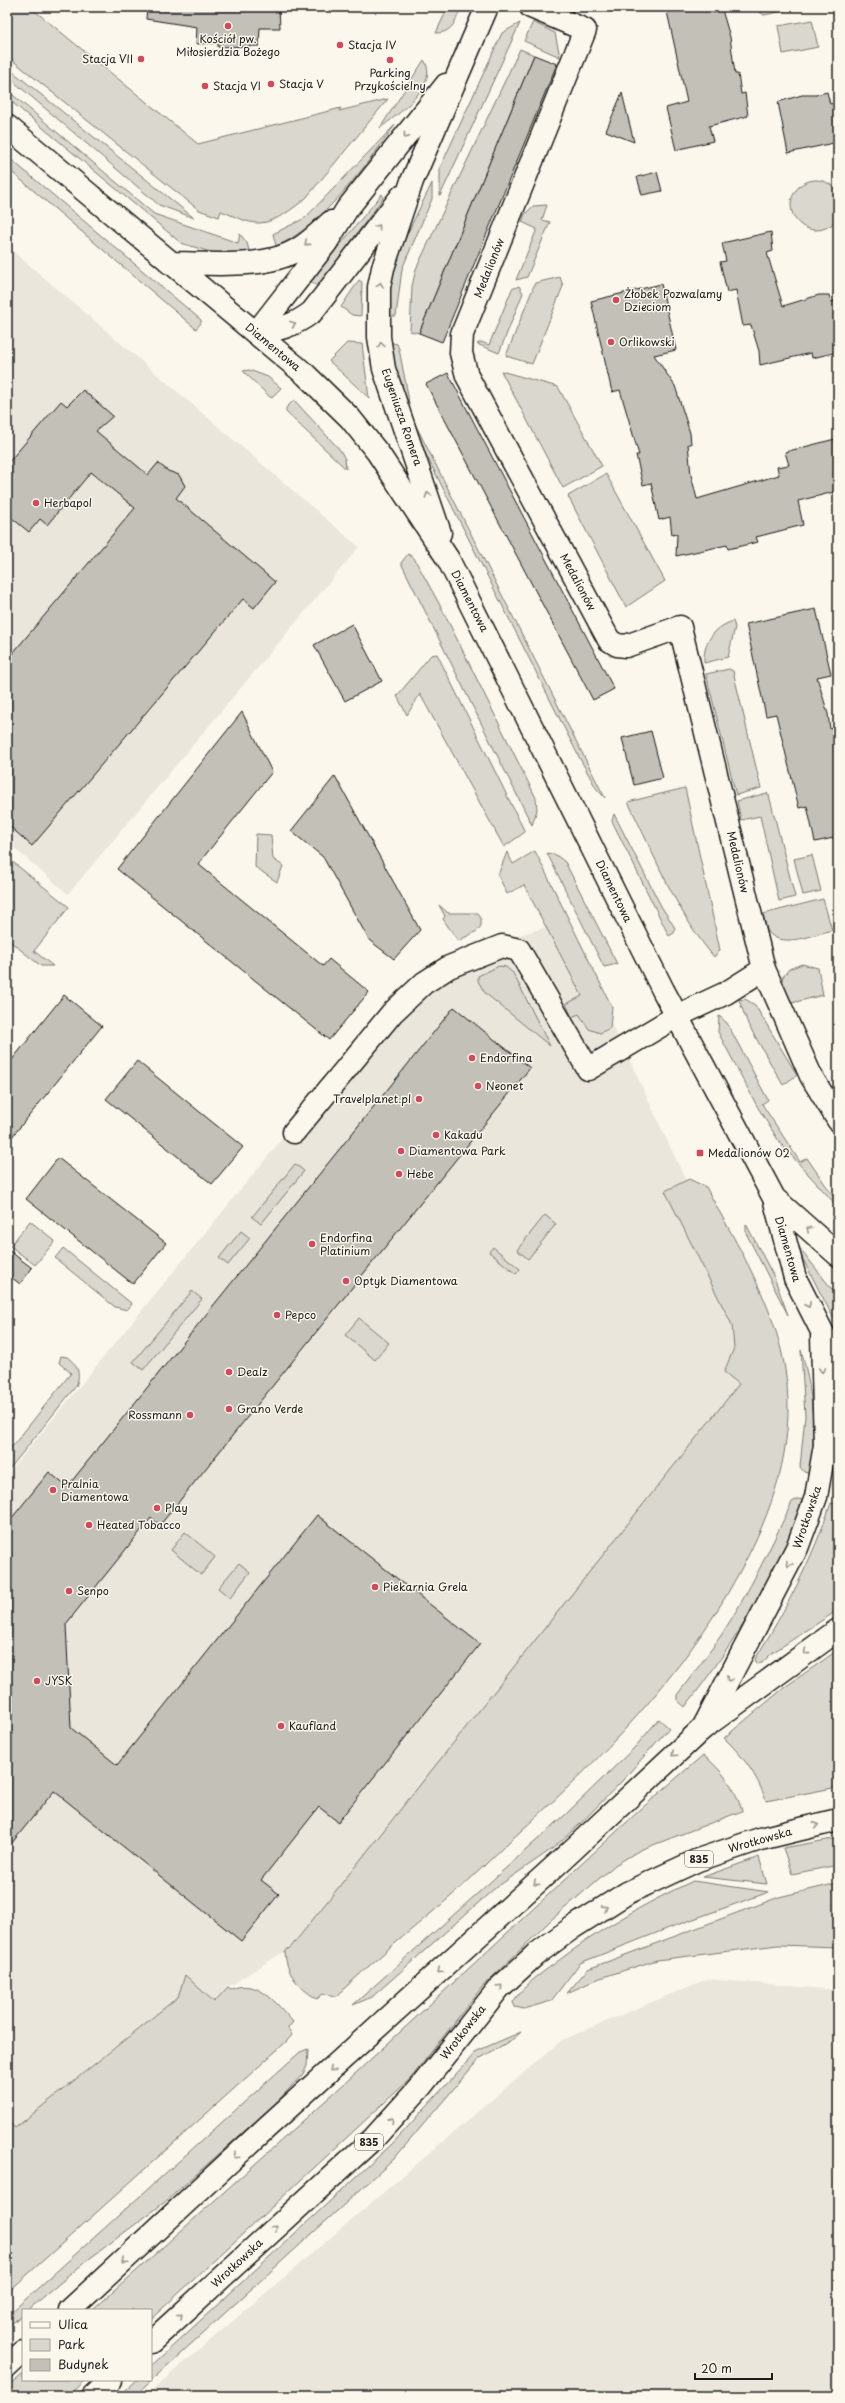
<svg xmlns="http://www.w3.org/2000/svg" width="845" height="2403" font-family="'Playpen Sans',sans-serif">
<style>
.built{fill:#eae6dc}
.green{fill:#dad7ce;stroke:#7b7a75}
.building{fill:#c3c0b8;stroke:#1c1c1c}
.lines{fill:none;stroke-linecap:round;stroke-linejoin:round}
.street-casing{stroke:#1c1c1c;stroke-width:25}
.secondary-casing{stroke:#1c1c1c;stroke-width:25}
.primary-casing{stroke:#1c1c1c;stroke-width:25}
.street{stroke:#fbf7ec;stroke-width:22}
.secondary{stroke:#fbf7ec;stroke-width:22}
.primary{stroke:#fbf7ec;stroke-width:22}
.oneway{stroke:#97948e}
.poi-dot{fill:#d1495b;stroke:#fbf7ec;stroke-width:1.5}
.labels{text-anchor:middle;stroke-width:3;stroke-linejoin:round;paint-order:stroke}
.shield{fill:#fbf7ec;stroke:#5f5e5a;stroke-width:1}
.shield-label{font-size:10px;font-weight:bold;fill:#1c1c1c}
.poi-label{font-size:11px;fill:#1c1c1c;stroke:#fbf7ec;text-anchor:start}
.street-label{font-size:11px;fill:#1c1c1c;stroke:#fbf7ec}
</style>
<rect width="100%" height="100%" fill="#fbf7ec"/>
<filter id="ink" filterUnits="userSpaceOnUse"><feTurbulence type="fractalNoise" baseFrequency=".025" numOctaves="2"/><feDisplacementMap in="SourceGraphic" scale="8" xChannelSelector="R" yChannelSelector="G"/><feConvolveMatrix kernelMatrix="1 2 1 2 8 2 1 2 1" color-interpolation-filters="sRGB"/></filter>
<g filter="url(#ink)">
<path class="built" d="M7 246 359 547 68 894 7 842Z
M557 924 623 1046 767 1354 742 1381 291 1947 228 1987 214 2002 185 1976 178 1997 14 2128 7 2121V1475L387 1011 499 941Z
M707 1979 838 1990V2396H145L562 2040Z"/>
<path class="green" d="M7 7H30L198 144 341 108 339 111 388 99 306 198C294 208 276 222 260 223 248 224 232 215 221 211L219 217 199 210 7 56Z
M448 7H461C456 20 453 33 436 33Z
M752 7H804L764 15Z
M812 20 818 47 783 54 778 26Z
M533 22 555 33 560 57 524 41Z
M520 23 440 196V168L502 33Z
M520 49 534 55 419 333 410 331 412 286 416 269Z
M424 60C441 84 396 116 380 128Z
M7 67 194 218 159 205 7 76Z
M7 90 154 214 238 243 240 234 247 243 250 254H217L181 243 7 98Z
M395 125C367 164 321 228 276 246L273 234 305 218Z
M7 156 201 320V323L196 329 7 168Z
M791 205a25 25 0 1 1 50 0a25 25 0 1 1-50 0Z
M432 183V199L402 269 396 316H388C389 263 410 229 432 183Z
M382 194 383 198 318 287 310 281Z
M547 205 542 220 550 222 527 277 516 280 537 229 522 222 525 214 533 206Z
M560 277 563 286 532 364 506 356 535 283Z
M359 280 362 282 361 316 352 315 341 307Z
M519 286 523 293 499 353 477 344 481 342 489 345 512 289Z
M389 342 397 344 399 349 408 395 410 414 605 798 596 788 578 755 410 423 399 388Z
M347 343 362 344 369 398 329 361Z
M249 370 268 377 281 388 271 398 243 371Z
M501 371 558 387 602 466 563 488Z
M294 400 340 450 345 459 346 469 286 412V408Z
M606 474 665 581 626 607 568 496Z
M408 554 414 558 442 609 536 798 537 810 532 825 401 563Z
M733 621 735 627 728 657 704 663C703 643 713 628 733 621Z
M437 654 525 832 504 847 420 694 407 715 397 696 431 655Z
M729 669 733 671 761 788 736 795 706 674Z
M685 788 720 950 714 957C677 914 653 852 628 802Z
M767 793 769 795 795 897 779 901 760 816 741 820 737 801Z
M614 814 661 906 675 928 674 933 669 936 612 821Z
M256 834 271 835 273 859 283 866 277 882 255 867Z
M535 851 612 1007 610 1028 600 1033 589 1029 579 1014 572 1017 566 1004 582 996 524 885 507 894 498 875 507 852 513 864Z
M547 853 556 855 565 862 617 964 604 967Z
M812 855 821 891 803 895 794 859Z
M9 859 69 907 34 951 53 966H41L7 939V862Z
M823 899 832 930C816 934 784 948 770 934 765 929 765 920 763 914Z
M439 905 448 913H478L481 919V926L477 931 458 941 443 919 445 916Z
M802 964 818 968 823 995 788 1004 782 978 789 969Z
M499 966 506 967 513 973 550 1046 485 993 478 981V976Z
M745 999 755 1005 797 1075 783 1085 748 1024 739 1000Z
M719 1016 727 1023 768 1100 762 1104 800 1162 807 1158 838 1203V1207L780 1143 757 1106 718 1032Z
M295 1164 304 1171 261 1224 252 1217Z
M689 1179 706 1187C738 1247 777 1307 786 1376 795 1447 773 1511 739 1573 683 1677 600 1760 512 1839 489 1861 466 1884 442 1904 406 1934 370 1964 336 1996L323 1994 317 1999C298 1987 286 1974 285 1951L291 1947 739 1384 724 1372 734 1348 732 1325 665 1191Z
M545 1215 556 1224 528 1259 517 1250Z
M30 1221 55 1241 35 1265 10 1246Z
M746 1224 774 1277 788 1315 746 1233Z
M241 1231 250 1238 228 1265 219 1258Z
M792 1238 838 1297V1327Z
M493 1247 520 1269 516 1274 489 1252Z
M63 1248 132 1304 127 1310 115 1307 55 1258Z
M192 1291 202 1299 143 1370 133 1362Z
M359 1318 389 1343 375 1360 345 1335Z
M801 1350C813 1391 816 1431 810 1474L804 1472 800 1467 805 1416Z
M61 1356 67 1357C78 1365 81 1374 76 1386L7 1472V1453L71 1373 59 1363Z
M798 1499 804 1500C778 1575 734 1644 685 1707L677 1700V1695C692 1675 708 1655 722 1634 749 1592 771 1547 792 1502Z
M831 1503 838 1504V1610L772 1653 762 1663 757 1664 755 1659C786 1610 813 1558 831 1503Z
M185 1532 215 1557 201 1575 171 1550Z
M239 1563 250 1572 230 1598 218 1588Z
M838 1650V1787L766 1801C758 1776 743 1756 724 1738L785 1687Z
M659 1719 669 1728 622 1781 580 1824 552 1849 494 1889 372 1997 353 2005 565 1815 635 1747Z
M703 1755C721 1769 736 1788 742 1811L640 1850 615 1865 551 1920 482 1987 411 2078 151 2319V2310H93L345 2083 641 1809Z
M838 1838V1865L792 1874 783 1848Z
M759 1857 767 1884 703 1877Z
M693 1881 769 1892 674 1926 580 1963 551 2001 524 2009 515 2007 513 2002C523 1986 539 1975 554 1964 597 1931 643 1904 693 1881Z
M838 1883V1947L778 1945 657 1960 600 1978 567 1993 588 1969 779 1897Z
M185 1975 214 2002 228 1987 231 1989C259 1978 277 2004 293 2022L288 2028 292 2035 286 2042 7 2293V2121L15 2128 178 1997Z
M521 2032 513 2039 479 2059 393 2160 134 2396H118L136 2380H151V2366L392 2144 477 2051Z
M308 2049 307 2066 303 2074 275 2104 165 2202 85 2262 28 2310H23V2314L7 2328V2316L300 2052Z
M23 2373V2380H85L68 2396H7V2387Z"/>
<path class="building" d="M147 7H279L280 28H260L259 46 218 47V43L196 44 197 27 146 19Z
M666 7H711L713 13 722 10 730 37 735 74H738L741 94 745 93 748 116 709 126 713 141 676 150 666 108 687 102Z
M534 55 557 64 442 342 419 333Z
M827 92 830 104 838 102V142L788 153 778 102 802 95H816Z
M622 93 634 142 606 131Z
M657 172 662 191 642 195 637 177Z
M771 232 773 251 767 253 783 306 819 295H829L831 302 838 300V352L812 358 811 353 760 365 759 351 751 325 743 326 736 290 727 292 720 262 726 261 722 243Z
M661 284 676 350 654 355 675 386 690 433 691 444H688L691 475 697 499 779 475 777 467 789 465 785 452 835 439 838 452V491L798 501 803 525 756 537 758 542 728 549 727 545 676 556 677 534 672 535 670 517 659 520 651 483 643 485 636 455H639L620 390 612 392 591 301Z
M448 373 614 689 593 700 426 384Z
M83 390 113 416 96 431 148 475 158 463 168 471 179 475 185 486 176 498 275 582 254 608 243 599 32 846 7 824V660L135 508 91 472 47 525 40 519 29 532 7 514V464L61 401 67 406Z
M816 609 831 674 817 677 828 714 830 729 838 727V837L815 842 807 806 799 808 776 714 766 716 746 624Z
M352 624 382 681 345 701 314 645Z
M242 712 272 772 198 864 323 966 329 959 369 992 329 1040 117 869Z
M651 731 663 778 634 785 622 738Z
M335 776 420 930 394 959 369 940 323 857 291 831Z
M64 995 102 1026 7 1143V1066Z
M454 1007 530 1068 160 1525 151 1518 66 1624 71 1728 117 1765 317 1515 480 1644 338 1822 319 1807 261 1880 279 1894 241 1941 54 1791 7 1849V1524L49 1472 67 1487Z
M137 1061 243 1147 212 1184 106 1099Z
M58 1158 166 1243 133 1284 26 1199Z
M7 1249 32 1268 20 1284 7 1274Z"/>
<g class="lines">
<defs>
<path id="street" d="M531 7 585 30 462 334 461 353 467 376 609 640 617 645 626 646 680 627 764 969 811 1076 838 1120
M294 1132 392 1013 424 983 449 967 502 946 519 950 588 1069 677 1016 726 993 764 969"/>
<path id="secondary" d="M7 126 306 375 350 418 378 453 448 559 663 990 774 1198 795 1278 838 1363
M170 263C208 263 267 270 300 248 311 241 321 231 331 222
M256 333 326 243 347 209 446 85
M256 333C278 330 294 326 312 312L401 197
M440 533 384 369 379 337V287L383 268 412 181 487 7
M774 1198 838 1255
M703 1728 797 1548 816 1497 825 1445 822 1336"/>
<path id="primary" d="M70 2310 266 2128 565 1857 703 1728 838 1630
M151 2342 374 2138 422 2085 499 1988 535 1955 572 1928 627 1893 698 1860 760 1839 838 1820
M7 2367 23 2352
M93 2396 110 2380"/>
</defs>
<use href="#street" class="street-casing"/>
<use href="#secondary" class="secondary-casing"/>
<use href="#primary" class="primary-casing"/>
<use href="#street" class="street"/>
<use href="#secondary" class="secondary"/>
<use href="#primary" class="primary"/>
</g>
<defs><path id="oneway-chevron" d="M-2-3.5L2.5 0L-2 3.5" fill="none" stroke-width="1.6" stroke-linecap="round" stroke-linejoin="round"/></defs>
<g class="oneway">
<use href="#oneway-chevron" transform="translate(406 136) rotate(126)"/>
<use href="#oneway-chevron" transform="translate(378 227) rotate(-53)"/>
<use href="#oneway-chevron" transform="translate(307 243) rotate(140)"/>
<use href="#oneway-chevron" transform="translate(380 285) rotate(-82)"/>
<use href="#oneway-chevron" transform="translate(293 324) rotate(-23)"/>
<use href="#oneway-chevron" transform="translate(381 345) rotate(-99)"/>
<use href="#oneway-chevron" transform="translate(428 495) rotate(-108)"/>
<use href="#oneway-chevron" transform="translate(809 1229) rotate(-138)"/>
<use href="#oneway-chevron" transform="translate(808 1305) rotate(64)"/>
<use href="#oneway-chevron" transform="translate(822 1370) rotate(89)"/>
<use href="#oneway-chevron" transform="translate(789 1564) rotate(118)"/>
<use href="#oneway-chevron" transform="translate(806 1652) rotate(144)"/>
<use href="#oneway-chevron" transform="translate(729 1679) rotate(118)"/>
<use href="#oneway-chevron" transform="translate(674 1754) rotate(138)"/>
<use href="#oneway-chevron" transform="translate(816 1825) rotate(-12)"/>
<use href="#oneway-chevron" transform="translate(536 1883) rotate(138)"/>
<use href="#oneway-chevron" transform="translate(605 1908) rotate(-32)"/>
<use href="#oneway-chevron" transform="translate(440 1971) rotate(138)"/>
<use href="#oneway-chevron" transform="translate(500 1987) rotate(-46)"/>
<use href="#oneway-chevron" transform="translate(332 2069) rotate(138)"/>
<use href="#oneway-chevron" transform="translate(391 2120) rotate(-48)"/>
<use href="#oneway-chevron" transform="translate(236 2156) rotate(137)"/>
<use href="#oneway-chevron" transform="translate(275 2228) rotate(-43)"/>
<use href="#oneway-chevron" transform="translate(124 2261) rotate(138)"/>
<use href="#oneway-chevron" transform="translate(180 2316) rotate(-43)"/>
</g>
</g>
<g class="poi-dot">
<circle cx="228" cy="26" r="4"/>
<circle cx="340" cy="45" r="4"/>
<circle cx="141" cy="59" r="4"/>
<circle cx="390" cy="60" r="4"/>
<circle cx="271" cy="84" r="4"/>
<circle cx="205" cy="86" r="4"/>
<circle cx="616" cy="300" r="4"/>
<circle cx="611" cy="342" r="4"/>
<circle cx="36" cy="503" r="4"/>
<circle cx="472" cy="1058" r="4"/>
<circle cx="478" cy="1086" r="4"/>
<circle cx="419" cy="1099" r="4"/>
<circle cx="436" cy="1135" r="4"/>
<circle cx="401" cy="1151" r="4"/>
<rect x="696" y="1149" width="8" height="8" rx="2"/>
<circle cx="399" cy="1174" r="4"/>
<circle cx="312" cy="1244" r="4"/>
<circle cx="346" cy="1281" r="4"/>
<circle cx="277" cy="1315" r="4"/>
<circle cx="229" cy="1372" r="4"/>
<circle cx="229" cy="1409" r="4"/>
<circle cx="190" cy="1415" r="4"/>
<circle cx="53" cy="1490" r="4"/>
<circle cx="157" cy="1508" r="4"/>
<circle cx="89" cy="1525" r="4"/>
<circle cx="375" cy="1587" r="4"/>
<circle cx="69" cy="1591" r="4"/>
<circle cx="37" cy="1681" r="4"/>
<circle cx="281" cy="1726" r="4"/>
</g>
<g class="labels">
<g class="shield">
<rect x="685" y="1851" width="28" height="16" rx="3"/>
<rect x="355" y="2134" width="28" height="16" rx="3"/>
</g>
<g class="shield-label">
<text x="699" y="1863">835</text>
<text x="369" y="2146">835</text>
</g>
<g class="poi-label">
<text x="228" y="43" text-anchor="middle">Kościół pw.<tspan x="228" dy="13">Miłosierdzia Bożego</tspan></text>
<text x="348" y="49">Stacja IV</text>
<text x="133" y="63" text-anchor="end">Stacja VII</text>
<text x="390" y="77" text-anchor="middle">Parking<tspan x="390" dy="13">Przykościelny</tspan></text>
<text x="279" y="88">Stacja V</text>
<text x="213" y="90">Stacja VI</text>
<text x="624" y="298">Żłobek Pozwalamy<tspan x="624" dy="13">Dzieciom</tspan></text>
<text x="619" y="346">Orlikowski</text>
<text x="44" y="507">Herbapol</text>
<text x="480" y="1062">Endorfina</text>
<text x="486" y="1090">Neonet</text>
<text x="411" y="1103" text-anchor="end">Travelplanet.pl</text>
<text x="444" y="1139">Kakadu</text>
<text x="409" y="1155">Diamentowa Park</text>
<text x="708" y="1157">Medalionów 02</text>
<text x="407" y="1178">Hebe</text>
<text x="320" y="1242">Endorfina<tspan x="320" dy="13">Platinium</tspan></text>
<text x="354" y="1285">Optyk Diamentowa</text>
<text x="285" y="1319">Pepco</text>
<text x="237" y="1376">Dealz</text>
<text x="237" y="1413">Grano Verde</text>
<text x="182" y="1419" text-anchor="end">Rossmann</text>
<text x="61" y="1488">Pralnia<tspan x="61" dy="13">Diamentowa</tspan></text>
<text x="165" y="1512">Play</text>
<text x="97" y="1529">Heated Tobacco</text>
<text x="383" y="1591">Piekarnia Grela</text>
<text x="77" y="1595">Senpo</text>
<text x="45" y="1685">JYSK</text>
<text x="289" y="1730">Kaufland</text>
</g>
<g class="street-label">
<text transform="translate(489 268) rotate(-68)" y="4">Medalionów</text>
<text transform="translate(273 347) rotate(40)" y="4">Diamentowa</text>
<text transform="translate(402 417) rotate(71)" y="4">Eugeniusza Romera</text>
<text transform="translate(578 582) rotate(62)" y="4">Medalionów</text>
<text transform="translate(470 601) rotate(63)" y="4">Diamentowa</text>
<text transform="translate(738 862) rotate(77)" y="4">Medalionów</text>
<text transform="translate(614 891) rotate(64)" y="4">Diamentowa</text>
<text transform="translate(788 1249) rotate(74)" y="4">Diamentowa</text>
<text transform="translate(807 1517) rotate(-71)" y="4">Wrotkowska</text>
<text transform="translate(760 1840) rotate(-16)" y="4">Wrotkowska</text>
<text transform="translate(463 2032) rotate(-52)" y="4">Wrotkowska</text>
<text transform="translate(237 2263) rotate(-43)" y="4">Wrotkowska</text>
</g>
</g>
<rect width="845" height="2403" fill="none" stroke="#fbf7ec" stroke-width="24"/>
<rect x="12" y="12" width="821" height="2379" fill="none" stroke="#1c1c1c" stroke-width="1.5" filter="url(#ink)"/>
<rect x="22" y="2309" width="130" height="72" fill="#fbf7ec" stroke="#a29f99"/>
<rect x="30" y="2322" width="20" height="6" fill="#fbf7ec" stroke="#a29f99"/>
<text x="58" y="2329" font-size="12" fill="#1c1c1c">Ulica</text>
<rect x="30" y="2339" width="20" height="12" fill="#dad7ce" stroke="#a29f99"/>
<text x="58" y="2349" font-size="12" fill="#1c1c1c">Park</text>
<rect x="30" y="2359" width="20" height="12" fill="#c3c0b8" stroke="#a29f99"/>
<text x="58" y="2369" font-size="12" fill="#1c1c1c">Budynek</text>
<path d="M695 2373v6h77v-6" fill="none" stroke="#1c1c1c" stroke-width="2"/>
<text x="701" y="2373" font-size="12" fill="#1c1c1c" stroke="#fbf7ec" stroke-width="3" paint-order="stroke">20 m</text>
</svg>
